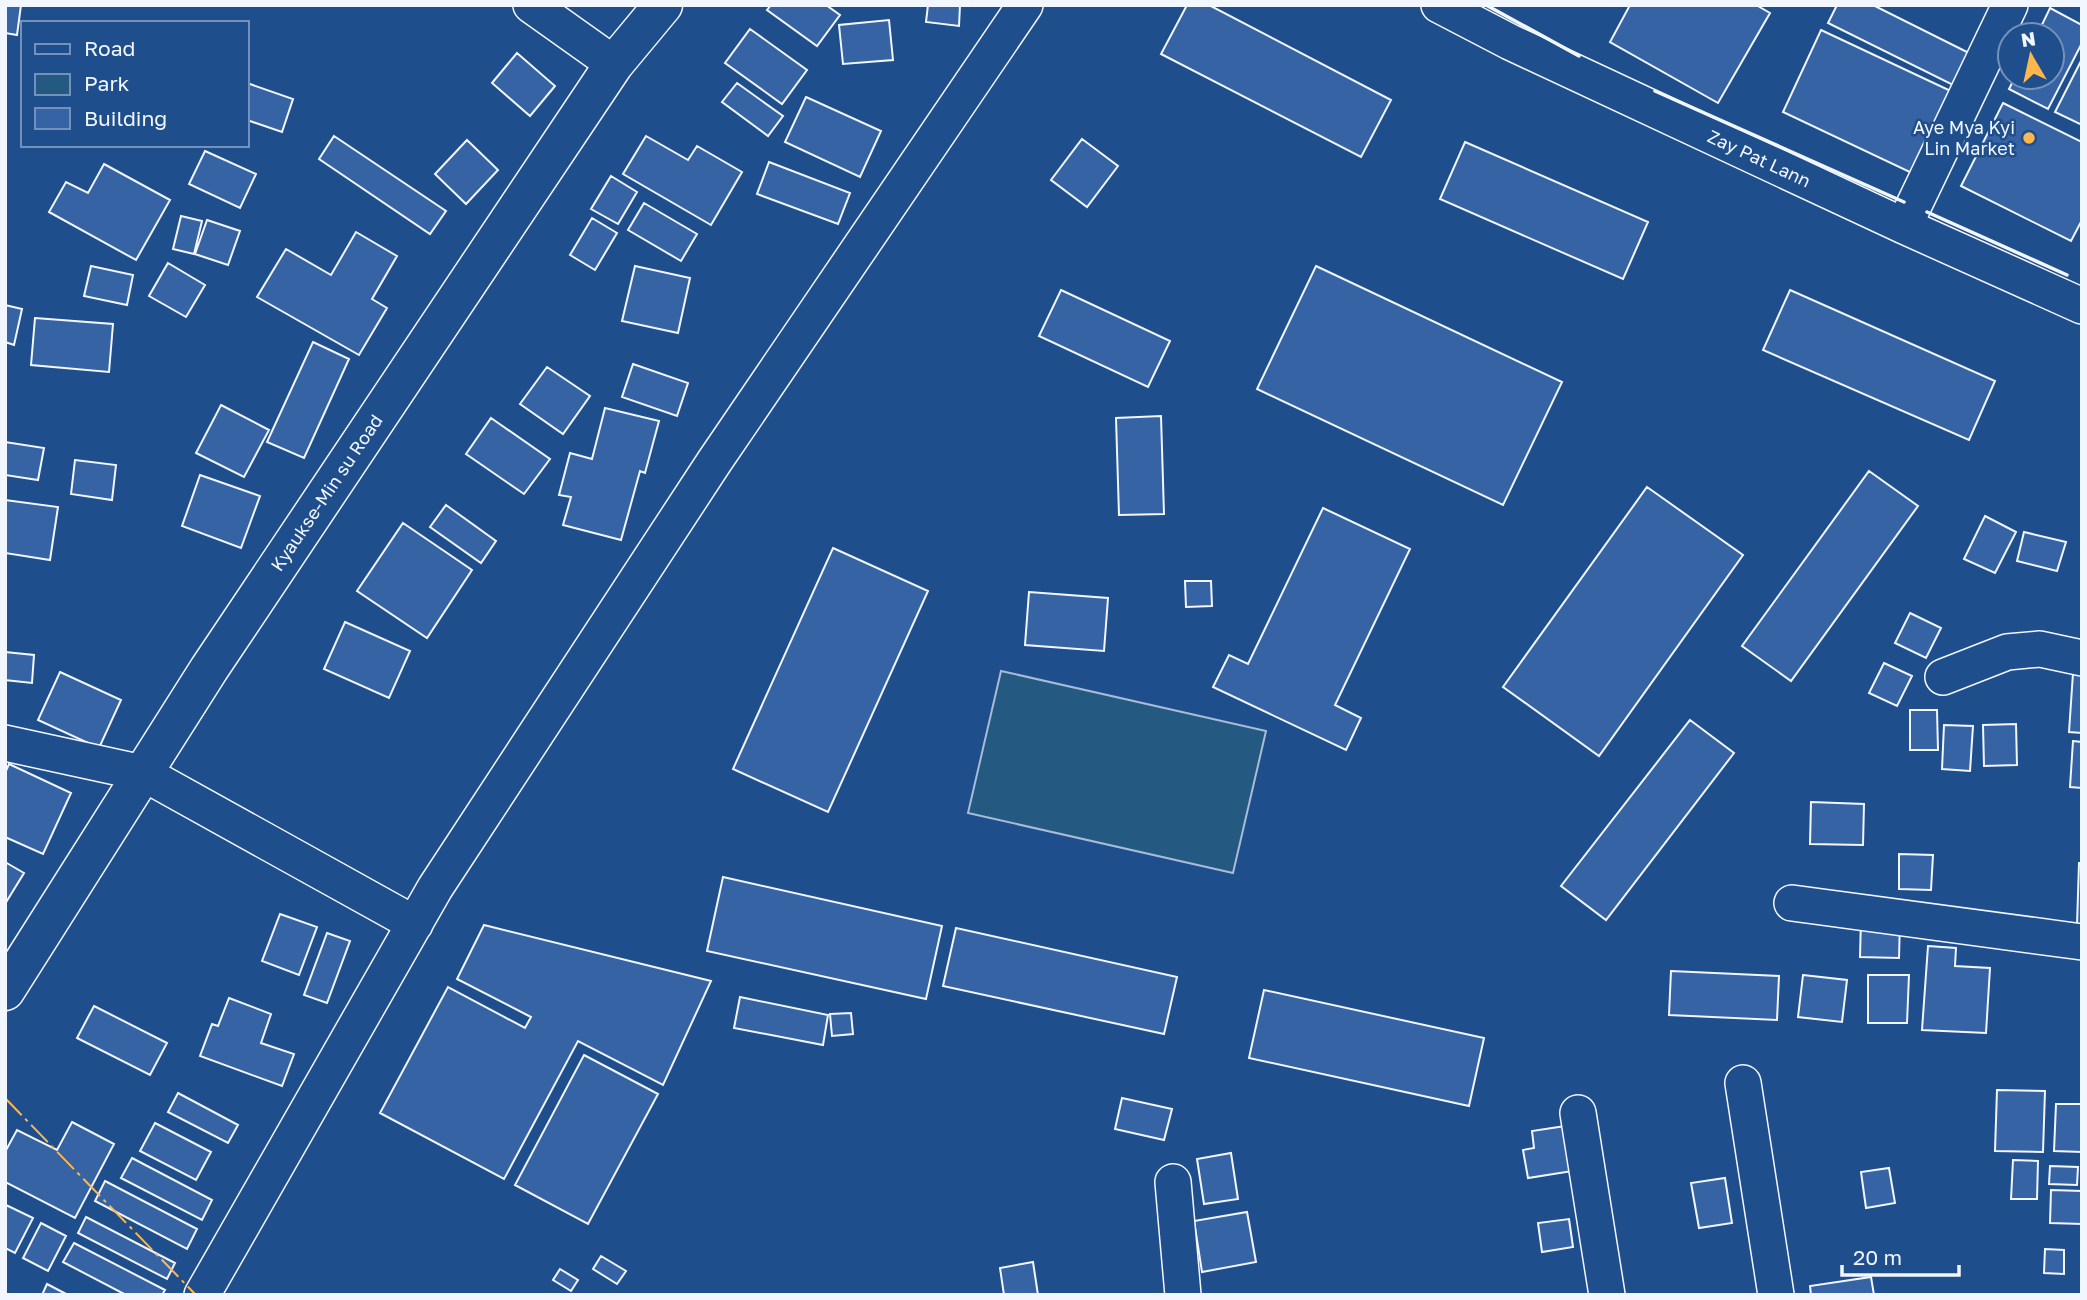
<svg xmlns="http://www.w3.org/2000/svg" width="2087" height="1300" font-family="'Golos Text',sans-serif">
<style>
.green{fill:#245a82;stroke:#a8bbd7;stroke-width:2}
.building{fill:#3563a3;stroke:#f2f6ff;stroke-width:2}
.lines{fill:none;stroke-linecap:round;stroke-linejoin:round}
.minor-casing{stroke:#f2f6ff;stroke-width:38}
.tertiary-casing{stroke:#f2f6ff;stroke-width:41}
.minor{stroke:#1f4e8c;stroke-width:35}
.tertiary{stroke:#1f4e8c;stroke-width:38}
.wall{stroke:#f2f6ff;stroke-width:3.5}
.power{stroke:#ffb74d;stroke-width:2;stroke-dasharray:24 5 3.5 5;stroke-linecap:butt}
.poi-dot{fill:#ffb74d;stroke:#1f4e8c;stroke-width:2.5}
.labels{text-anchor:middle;stroke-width:5;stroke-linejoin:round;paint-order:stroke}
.poi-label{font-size:18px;fill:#f2f6ff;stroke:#1f4e8c;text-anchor:end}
.street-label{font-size:18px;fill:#f2f6ff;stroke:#1f4e8c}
</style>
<rect width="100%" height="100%" fill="#1f4e8c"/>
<path class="green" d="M1001 671 1266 731 1233 873 968 813Z"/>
<path class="building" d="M5 5H21L17 35 5 33Z
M771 5H826L840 15 817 46 767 10Z
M928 5H960L959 26 926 22Z
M1187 5H1209L1391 100 1361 157 1161 54Z
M1630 5H1756L1770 13 1718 103 1610 42Z
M1837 5H1873L1971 54 1955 86 1828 23Z
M2050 8 2082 25V43L2048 109 2009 89 2015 77H2052V35H2037Z
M889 20 893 60 843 64 839 25Z
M750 29 807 70 782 104 725 63Z
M1821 30 1955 93 1916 175 1783 112Z
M517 53 555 86 530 116 492 83Z
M2082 59V125L2055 112Z
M247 83 293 99 282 132 247 120Z
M737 83 783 116 768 136 722 102Z
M806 97 881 131 860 177 785 142Z
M2003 103 2082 142V220L2071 241 1961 186Z
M334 136 446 211 430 234 319 159Z
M646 136 688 160 697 146 742 172 711 225 623 174Z
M1082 139 1118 166 1087 207 1051 180Z
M467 140 498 170 466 204 435 174Z
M1465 142 1648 222 1623 279 1440 199Z
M205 151 256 174 240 208 189 184Z
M769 162 850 193 838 224 757 194Z
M104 164 170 200 136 260 49 212 66 182 88 193Z
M611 176 637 192 618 224 591 209Z
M644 203 697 234 681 261 628 230Z
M181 216 202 221 194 254 173 249Z
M592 218 617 233 595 270 570 255Z
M207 220 240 231 228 265 195 254Z
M356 232 397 256 372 299 387 308 359 355 257 297 286 249 331 275Z
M168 263 205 285 186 317 149 296Z
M91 266 133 275 127 305 84 296Z
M635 266 690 278 678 333 622 321Z
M1316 266 1562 382 1503 505 1257 389Z
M1061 290 1170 341 1148 387 1039 336Z
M1790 290 1995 381 1969 440 1763 350Z
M5 305 22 309 14 345 5 342Z
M35 318 113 324 109 372 31 365Z
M313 342 349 359 304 458 267 442Z
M633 364 688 383 677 416 622 397Z
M547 367 590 396 563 434 520 404Z
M221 405 269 430 244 477 196 453Z
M605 408 659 421 645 473 640 471 621 540 563 525 571 497 559 495 570 453 592 459Z
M1161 416 1164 514 1119 515 1116 418Z
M491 418 550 459 524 494 466 454Z
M5 442 44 448 38 480 5 475Z
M75 460 116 465 112 500 71 494Z
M1869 471 1918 506 1791 681 1742 646Z
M200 475 260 496 241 548 182 526Z
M1647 487 1743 555 1599 756 1503 687Z
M5 500 58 507 50 560 5 553Z
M446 505 496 541 481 563 430 527Z
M1323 508 1410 549 1335 705 1361 718 1346 750 1213 687 1229 655 1248 664Z
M1985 516 2016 532 1995 573 1964 559Z
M403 523 472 570 427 638 357 591Z
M2024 532 2066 542 2057 571 2017 561Z
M833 548 928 591 828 812 733 769Z
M1185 581H1211L1212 606 1186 607Z
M1029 592 1108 598 1104 651 1025 645Z
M1910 613 1941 628 1926 658 1895 643Z
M345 622 410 651 389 698 324 669Z
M5 652 34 655 32 683 5 680Z
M1884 663 1912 676 1897 706 1869 693Z
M60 672 121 700 99 748 38 720Z
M2073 673 2082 674V733L2069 732Z
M1910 710H1937L1938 750H1910Z
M1690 720 1734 753 1606 920 1561 886Z
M2016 724 2017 765 1984 766 1983 725Z
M1944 725 1973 726 1970 771 1942 769Z
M2073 741 2082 742V788L2070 787Z
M9 764 71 793 43 854 5 837V773Z
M1811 802 1864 804 1863 845 1810 844Z
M1899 854 1933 855 1931 890 1899 889Z
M5 862 24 873 5 904Z
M2079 863H2082V926L2077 925Z
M723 877 942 926 926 999 707 951Z
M280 914 317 927 299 975 262 961Z
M1861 919 1900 921 1899 958 1860 957Z
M484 925 711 981 663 1085 578 1041 504 1179 380 1113 448 987 525 1028 531 1017 457 979Z
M956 928 1177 977 1164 1034 943 986Z
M327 933 350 941 327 1003 304 995Z
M1928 946 1956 948 1955 966 1990 968 1986 1033 1922 1030Z
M1671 971 1779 976 1777 1020 1669 1015Z
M1803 975 1847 980 1842 1022 1798 1017Z
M1868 975H1909L1907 1023H1868Z
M1264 990 1484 1038 1469 1106 1249 1058Z
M740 997 828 1015 823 1045 734 1028Z
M229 998 271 1014 261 1043 294 1054 282 1086 200 1056 212 1024 218 1026Z
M94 1006 167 1043 150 1075 77 1038Z
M851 1013 853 1034 832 1036 830 1014Z
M584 1055 658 1094 588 1224 515 1185Z
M1997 1090 2045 1091 2043 1152 1995 1151Z
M178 1093 238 1125 228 1143 168 1112Z
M1122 1098 1172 1109 1164 1140 1115 1129Z
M2056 1104H2082V1152L2054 1151Z
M72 1122 114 1144 75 1218 5 1182V1152L17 1130 57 1150Z
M155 1123 211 1152 196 1180 140 1151Z
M1572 1125 1579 1170 1528 1178 1523 1150 1534 1148 1532 1131Z
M1231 1153 1238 1199 1204 1204 1197 1159Z
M132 1158 212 1200 202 1220 121 1178Z
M2013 1160 2038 1161 2037 1199H2011Z
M2050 1166 2078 1167 2077 1185 2049 1184Z
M1889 1168 1895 1203 1866 1208 1861 1172Z
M1725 1178 1732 1223 1699 1228 1691 1183Z
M105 1181 197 1229 187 1249 95 1201Z
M2051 1190 2082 1191V1224L2050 1223Z
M6 1205 33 1218 15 1253 5 1248Z
M1247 1212 1256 1262 1202 1272 1194 1221Z
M86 1217 175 1263 167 1279 78 1233Z
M1569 1219 1573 1247 1542 1252 1538 1223Z
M41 1223 66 1236 48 1271 23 1258Z
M74 1243 165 1290 162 1295H126L63 1262Z
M2045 1249 2064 1250V1274L2044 1273Z
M601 1256 626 1271 617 1284 593 1269Z
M1033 1262 1038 1295H1004L1000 1268Z
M560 1269 578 1280 571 1291 553 1280Z
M1871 1277 1874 1295H1811L1810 1286Z
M47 1284 68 1295H42Z"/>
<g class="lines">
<defs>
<path id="minor" d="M531 5 614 64
M1439 5 1510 42 1904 226 2082 306
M1904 226 2010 5
M1943 677 2007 652 2040 649 2082 658
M5 743 143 773 415 924
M1792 903 2082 942
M1743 1083 1776 1295
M1578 1113 1607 1295
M1173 1182 1183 1295
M202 1295 435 888 714 462 1025 5"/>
<path id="tertiary" d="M5 991 209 669 614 64 663 5"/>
</defs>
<use href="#minor" class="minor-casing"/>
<use href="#tertiary" class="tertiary-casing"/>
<use href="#minor" class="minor"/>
<use href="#tertiary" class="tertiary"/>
<path class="wall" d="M1486 5 1579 56
M1655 91 1904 202
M1927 212 2067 275"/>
<path class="power" d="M5 1098 196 1295"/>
</g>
<circle class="poi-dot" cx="2029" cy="138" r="7"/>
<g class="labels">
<g class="poi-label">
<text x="2015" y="134">Aye Mya Kyi<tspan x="2015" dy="21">Lin Market</tspan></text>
</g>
<g class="street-label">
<text transform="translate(1759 159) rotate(25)" y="6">Zay Pat Lann</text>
<text transform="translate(327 493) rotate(-56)" y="6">Kyaukse-Min su Road</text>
</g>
</g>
<rect width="2087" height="1300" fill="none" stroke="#f2f6ff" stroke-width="14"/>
<rect x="21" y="21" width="228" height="126" fill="#1f4e8c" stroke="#7391ba" stroke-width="2"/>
<rect x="35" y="44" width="35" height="10" fill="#1f4e8c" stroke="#7391ba" stroke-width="2"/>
<text x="84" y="56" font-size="21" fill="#f2f6ff">Road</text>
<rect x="35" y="74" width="35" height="21" fill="#245a82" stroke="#7391ba" stroke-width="2"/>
<text x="84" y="91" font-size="21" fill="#f2f6ff">Park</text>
<rect x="35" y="108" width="35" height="21" fill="#3563a3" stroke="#7391ba" stroke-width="2"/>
<text x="84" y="126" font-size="21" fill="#f2f6ff">Building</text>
<g transform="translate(2031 56) rotate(351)"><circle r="33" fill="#1f4e8c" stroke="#7391ba" stroke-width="2"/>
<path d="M0-5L12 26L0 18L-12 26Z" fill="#ffb74d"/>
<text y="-10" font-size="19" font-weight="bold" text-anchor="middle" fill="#f2f6ff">N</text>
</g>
<path d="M1842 1265v10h117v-10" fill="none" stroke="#f2f6ff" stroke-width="3.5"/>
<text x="1853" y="1265" font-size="21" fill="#f2f6ff" stroke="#1f4e8c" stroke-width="5" paint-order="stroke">20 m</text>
</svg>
